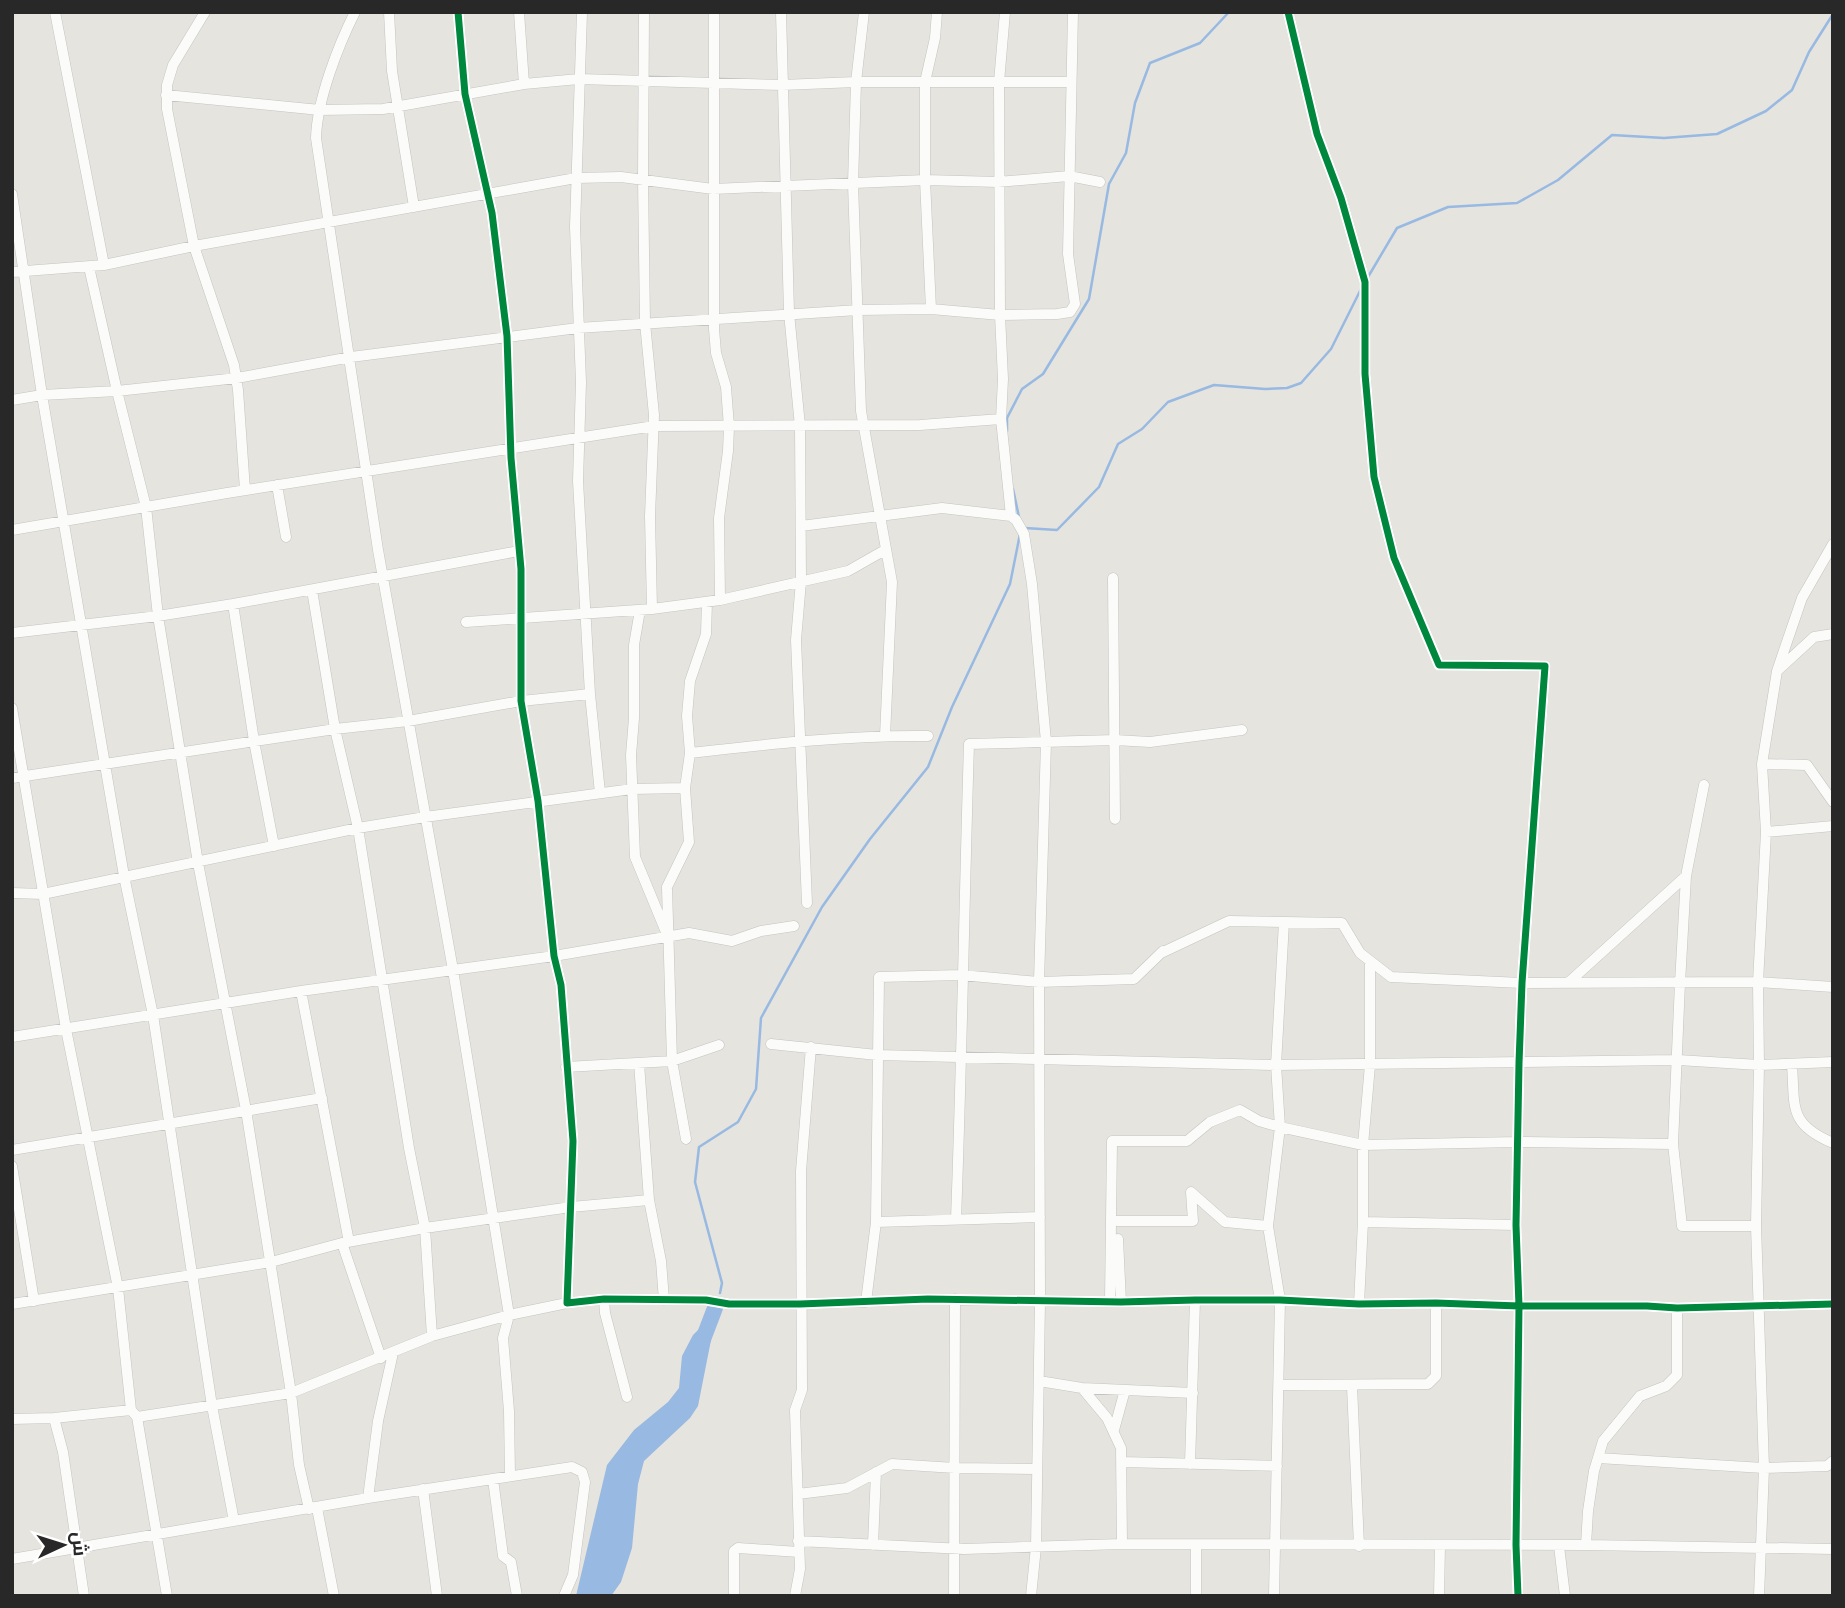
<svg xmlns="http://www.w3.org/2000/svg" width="1845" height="1608" font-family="Signika,Cairo,sans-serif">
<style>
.water{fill:#97b9e2}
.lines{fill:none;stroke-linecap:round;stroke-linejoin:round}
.stream{stroke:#97b9e2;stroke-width:2.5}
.river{stroke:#97b9e2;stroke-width:16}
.minor-casing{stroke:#c4c3c3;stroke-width:11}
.minor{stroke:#fbfbfa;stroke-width:10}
.cycleway-casing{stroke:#fff;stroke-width:11}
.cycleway{stroke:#00873e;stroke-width:7}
</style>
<rect width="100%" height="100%" fill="#e6e4de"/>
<path class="water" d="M710 1324 712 1335 698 1406 690 1418 644 1461 638 1484 632 1548 621 1582 611 1596H576L607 1465 634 1430 668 1402 679 1388 682 1356 693 1335 700 1328Z"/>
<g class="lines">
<path class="stream" d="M1368 277 1397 228 1448 207 1517 203 1558 180 1612 135 1664 138 1717 134 1766 111 1792 90 1809 52 1833 14
M1007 431V418L1022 389 1043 374 1089 299 1109 184 1126 153 1135 103 1150 63 1200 43 1229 12
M1013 489 1019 517
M1025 528 1057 530 1099 487 1118 444 1142 429 1168 402 1214 385 1265 389 1287 388 1301 383 1331 349 1361 289
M720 1293 722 1283 695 1182 699 1147 738 1122 756 1089 761 1018 822 907 870 839 928 767 952 707 1010 584 1020 534"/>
<path class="river" d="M702 1342 715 1308"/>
<defs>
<path id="minor" d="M55 12 104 265
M205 12 173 65 167 85V109L194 246 234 365 238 390 245 490
M355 12C338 46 317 100 316 138L378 550 453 970 509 1315 503 1338 509 1411 510 1476
M389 12 392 71 414 207
M458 12 465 94 492 213 507 336 511 458 521 569V701L538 801 554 956 561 985 573 1141 567 1303 604 1299 706 1300 729 1304H800L928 1299 1121 1302 1195 1300H1280L1359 1304 1436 1303 1519 1306H1647L1677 1308 1833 1304
M519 12 524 84
M582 12 575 227 581 382 578 481 590 694 600 793
M644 12 643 179 645 323 654 415 650 516 652 609
M714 12V329L716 353 726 387 729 427 728 451 719 518 720 600
M781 12 789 313 800 426 801 581 796 640 807 903
M864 12 856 82 853 184 861 411 892 582 885 736
M1005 12 999 82 1000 315 1003 379 1001 419 1011 516
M1288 12 1317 134 1341 198 1365 282V374L1374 477 1394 558 1439 665 1545 666 1522 983 1519 1063 1516 1225 1519 1306 1516 1545 1518 1596
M166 95 320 110 383 109 524 84 579 79 782 85 856 82H1070
M12 194 42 395 124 876 153 1015 212 1406 234 1521
M89 267 117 391 146 507 158 616 198 863 246 1110 291 1393 299 1465 309 1509
M12 272 104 265 194 246 576 178 621 177 713 189 925 180 998 182 1069 176 1100 182
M931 309 925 180V82L935 38 937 12
M12 400 42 395 117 391 237 378 351 357 578 328 858 310 931 309 1000 315 1057 314 1070 312 1075 304 1068 254 1073 12
M277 485 286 537
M801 526 942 508 1011 516 1016 520 1024 534 1032 584 1046 742 1039 982 1040 1301 1036 1547 1031 1596
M12 530 227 493 654 426 920 425 1001 419
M1113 578 1115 819
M312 590 335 729 358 828 409 1148 425 1228 432 1336
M233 604 254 741 274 846
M640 610 634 645V718L631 755 635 857 666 932
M466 622 652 609 720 600 848 571 885 550
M12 633 158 616 233 604 519 551
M1778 668 1802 598 1833 544
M12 708 66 1029 118 1288 131 1410 137 1417 167 1596
M690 753C769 744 848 735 928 736
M1762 764 1807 765 1833 802
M12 778 335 729 408 721 521 701 590 694
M1704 785 1686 876 1680 983 1673 1144 1682 1226H1756
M1766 832 1833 826
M12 893 43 894 358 828 425 817 632 789 685 788
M1161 953 1229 921 1342 923 1360 953 1391 977 1522 983 1758 982 1833 987
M1569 982 1686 876
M301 991 349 1242
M12 1037 301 991 554 956 689 933 732 941 761 931 794 926
M771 1044 877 1055 1276 1065 1678 1060 1759 1065 1833 1062
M639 1063 649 1200 661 1261 664 1300
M1792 1064C1795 1107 1788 1124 1833 1143
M566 1067 672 1061 719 1045
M686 1139 672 1061 667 887 689 842 685 788 690 753 687 716 690 681 706 634 707 602
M12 1150 322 1098
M12 1166 34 1301
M956 1219C962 1061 964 903 969 744L1115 740 1150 742 1242 730
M1117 1221H1193L1191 1192 1225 1222 1268 1226
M876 1222 1040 1217
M1363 1222 1516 1225
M1118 1239 1121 1302
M342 1243 381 1358
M604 1299 605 1313 627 1397
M866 1302 876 1222 879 977 961 975 1039 982 1134 979 1163 951
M1110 1302 1112 1141H1187L1210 1122 1240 1110 1259 1121 1280 1127 1363 1145 1518 1142 1673 1144
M12 1304 271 1262 342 1243 425 1228 571 1207 649 1200
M1359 1304 1363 1222V1145L1370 1065V962
M1039 1381 1082 1388 1193 1393
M1279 1385 1428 1384 1436 1376V1303
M1352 1386 1359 1546
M1082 1388 1107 1418 1121 1448 1122 1544
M137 1417 291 1393 432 1336 509 1315 567 1303
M54 1418 63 1452 84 1596
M12 1419 54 1418 131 1410
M1114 1430 1125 1390
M1598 1458 1764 1468 1827 1466 1833 1461
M1122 1462 1277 1466
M1190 1464 1195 1300
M493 1479 503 1556 511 1562 517 1596
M423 1489 437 1596
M798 1494 847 1488 892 1464 955 1468 1036 1469
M368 1498 378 1421 393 1353
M317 1508 334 1596
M798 1541 964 1549 1122 1544 1586 1545 1588 1511 1594 1471 1603 1441 1640 1396 1666 1386 1677 1375V1308
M873 1545 876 1472
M1586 1545 1833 1549
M1196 1546V1596
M1559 1546 1565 1596
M12 1559 368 1498 572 1467 582 1472 585 1482 573 1575 564 1596
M734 1596V1551L738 1548 799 1552
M795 1596 800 1569 795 1410 802 1390 801 1171 811 1047
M954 1596 955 1299
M1274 1596 1280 1300 1268 1226 1280 1127 1276 1065 1284 922
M1439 1596 1440 1545
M1759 1596 1764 1468 1756 1226 1759 1065 1758 982 1766 832 1762 764 1777 671 1814 637 1833 634"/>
</defs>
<use href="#minor" class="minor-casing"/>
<use href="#minor" class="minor"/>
<defs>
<path id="cycleway" d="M458 12 465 94 492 213 507 336 511 458 521 569V701L538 801 554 956 561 985 573 1141 567 1303 604 1299 706 1300 729 1304H800L928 1299 1121 1302 1195 1300H1280L1359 1304 1436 1303 1519 1306H1647L1677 1308 1833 1304
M1288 12 1317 134 1341 198 1365 282V374L1374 477 1394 558 1439 665 1545 666 1522 983 1519 1063 1516 1225 1519 1306 1516 1545 1518 1596"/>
</defs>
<use href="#cycleway" class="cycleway-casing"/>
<use href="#cycleway" class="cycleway"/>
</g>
<rect width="1845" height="1608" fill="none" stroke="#282828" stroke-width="28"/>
<g transform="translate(63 1545) rotate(86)" stroke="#ffffff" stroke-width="5" paint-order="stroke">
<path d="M0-5L12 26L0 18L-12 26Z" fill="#282828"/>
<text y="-10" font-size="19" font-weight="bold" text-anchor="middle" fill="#282828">ش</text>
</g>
</svg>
